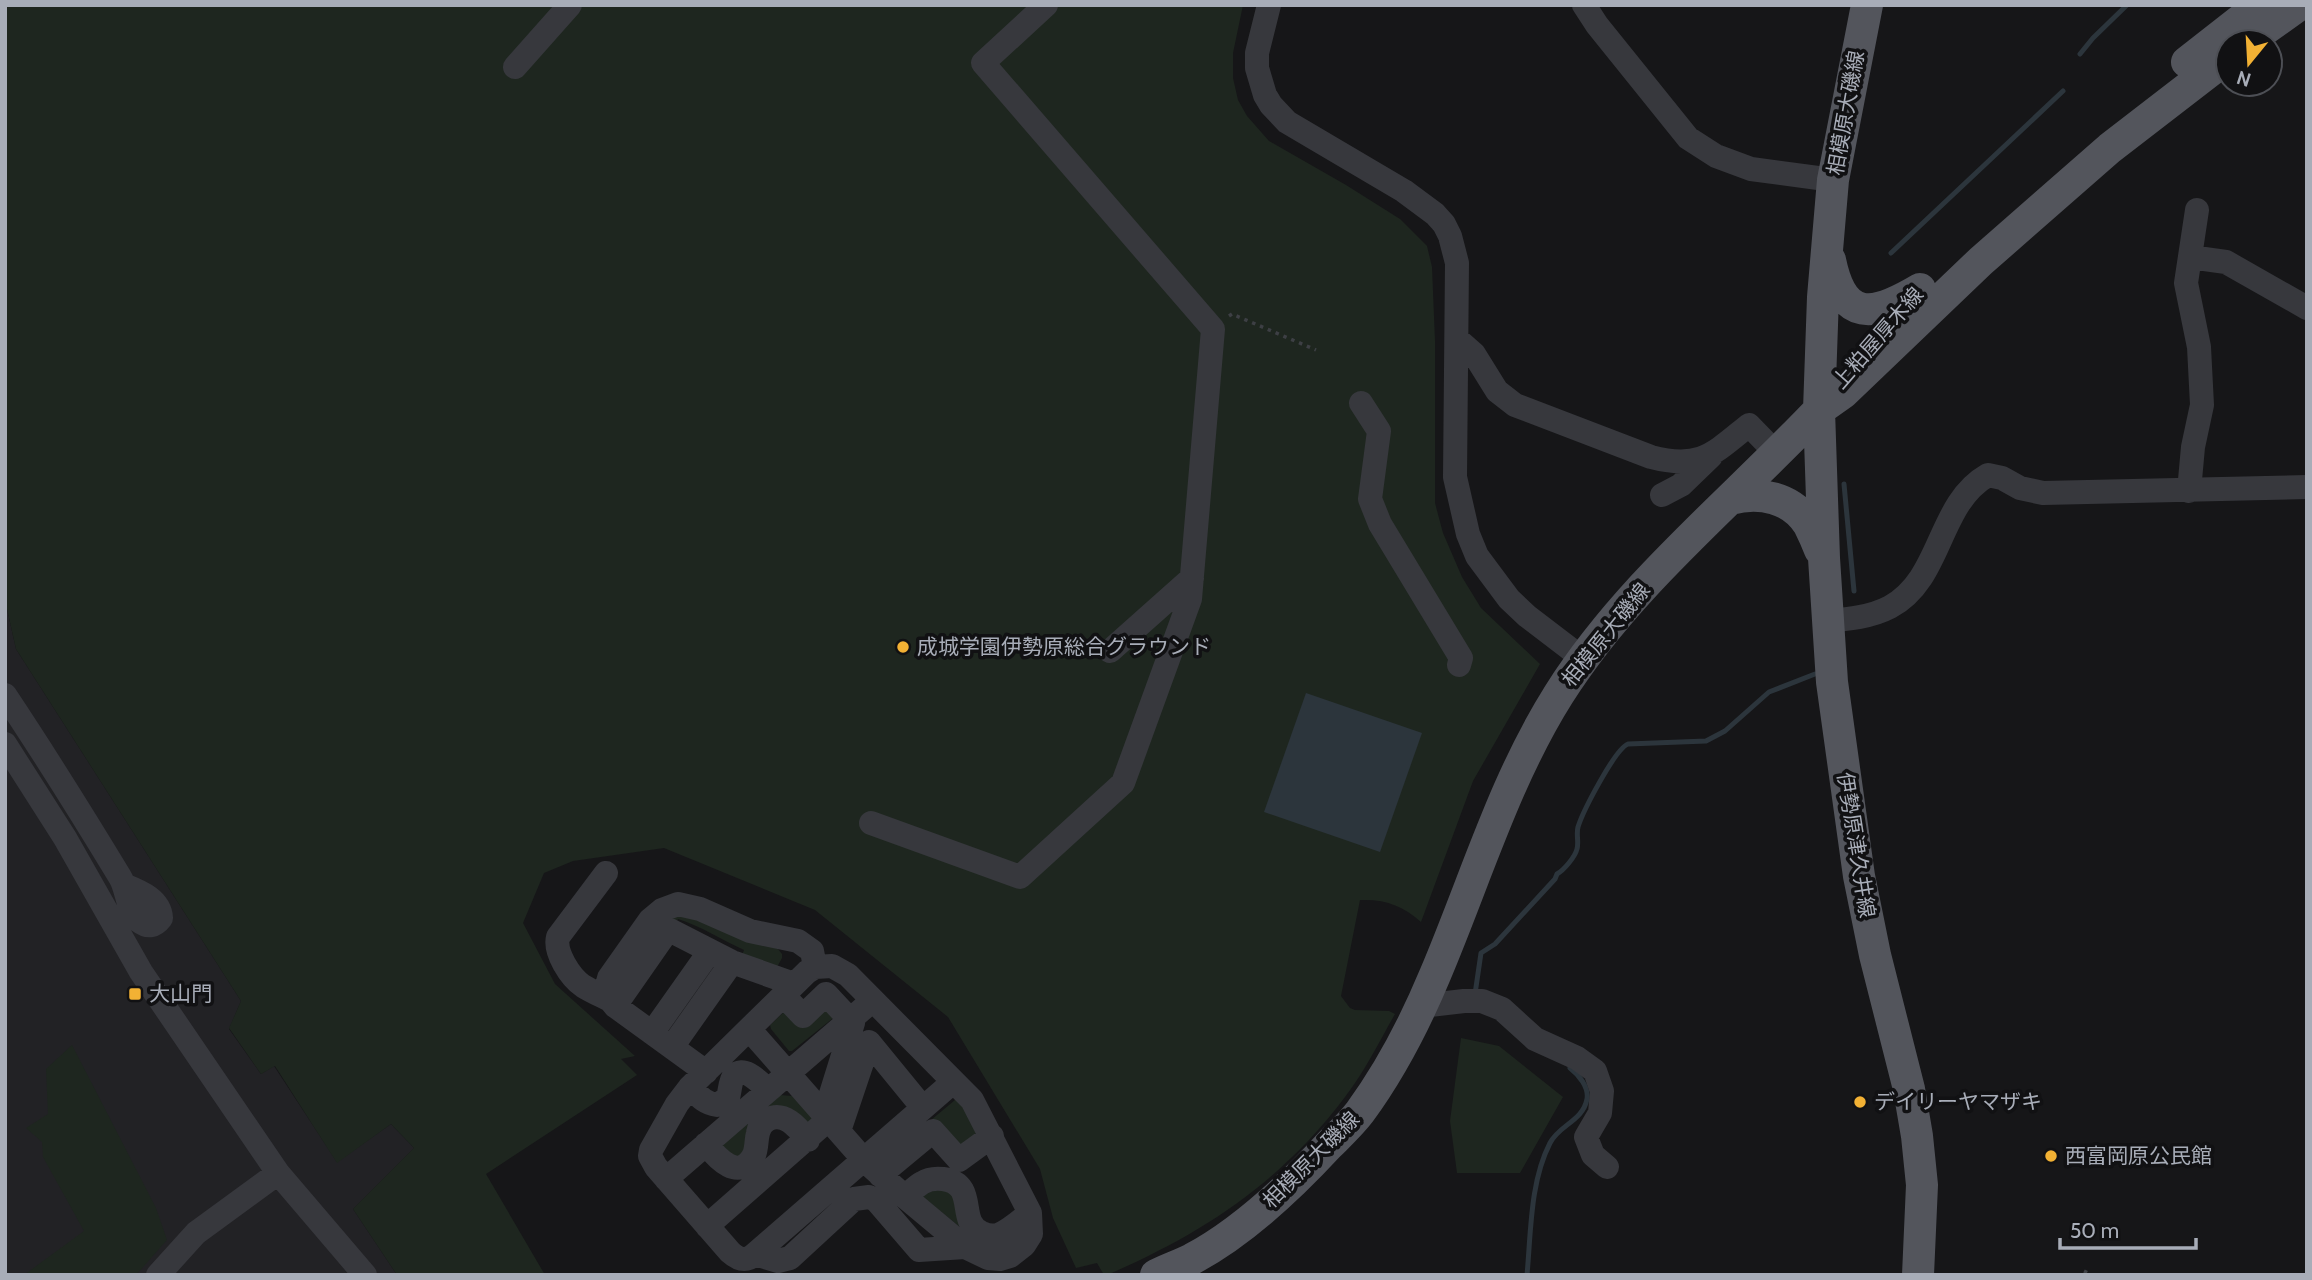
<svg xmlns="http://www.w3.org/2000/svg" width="2312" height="1280" font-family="Cabin,'Noto Sans JP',sans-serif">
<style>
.built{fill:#222225}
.green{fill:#1e261f}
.water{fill:#2c353c}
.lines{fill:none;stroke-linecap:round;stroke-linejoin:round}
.stream{stroke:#2c353c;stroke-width:5}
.path{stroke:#3d3f44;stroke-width:3.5;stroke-dasharray:3.5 5;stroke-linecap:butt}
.minor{stroke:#37383d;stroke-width:24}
.major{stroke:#53555c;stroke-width:32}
.poi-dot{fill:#f2b134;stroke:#111113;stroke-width:2.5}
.labels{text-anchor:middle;stroke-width:7;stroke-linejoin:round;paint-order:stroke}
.street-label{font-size:21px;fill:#a8adb8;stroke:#111113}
.poi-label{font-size:21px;fill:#a8adb8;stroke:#111113;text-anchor:start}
</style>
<rect width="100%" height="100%" fill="#161618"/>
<path class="built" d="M5 600 16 649 241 1001 229 1029 261 1074 274 1066 337 1162 391 1124 414 1148 353 1209 397 1275H189L187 1273 186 1275H5Z"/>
<path class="green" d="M5 5H1243L1233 53V78L1238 100 1247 116 1269 141 1346 185 1400 219 1427 246 1432 267 1435 341V503L1443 533 1462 577 1481 608 1540 664 1473 781 1421 922C1403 906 1386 899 1360 900L1341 996 1350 1008 1355 1010 1389 1011 1395 1014C1379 1042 1365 1071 1345 1097 1280 1183 1204 1233 1107 1275H1104L1097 1263 1076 1268 1053 1218 1040 1169 948 1017 815 910 664 848 573 861 544 873 523 923 555 984 635 1056 621 1059 637 1075 486 1174 545 1275H397L353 1209 414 1148 391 1124 337 1163 275 1066 261 1074 229 1028 241 1001 16 649 5 600Z
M683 912 778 949 782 954V958L776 969 740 960 744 950C722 940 701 926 678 919L675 926 666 913Z
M825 1002 837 1015 792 1051H789L771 1029 770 1025 787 1009Z
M1461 1038 1499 1046 1563 1097 1520 1173H1457L1450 1121Z
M72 1045 156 1208 167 1240 136 1275H24L84 1231 43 1157 42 1142 26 1128 48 1114 46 1069Z
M780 1095 792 1096 814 1118 805 1127 790 1112 749 1147 737 1160 719 1147Z
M955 1100H958L978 1131 962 1151 933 1123 882 1161Z
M949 1186 976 1240 924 1198 923 1194Z"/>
<path class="water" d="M1306 693 1422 733 1380 852 1264 812Z"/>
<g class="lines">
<path class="stream" d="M2080 54 2093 38 2127 5
M1891 253 2063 91
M1844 484 1854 591
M1475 994 1481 953 1495 944 1555 879 1557 874C1564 870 1575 857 1577 849 1579 842 1576 834 1578 827 1583 811 1615 749 1628 744L1706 741 1725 731 1769 692 1815 674
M1527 1275C1531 1232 1530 1182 1550 1143 1559 1125 1583 1121 1587 1099 1589 1087 1579 1075 1570 1068"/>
<path class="path" d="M1229 316 1232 314 1316 350
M2084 1271 2092 1275"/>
<path class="minor" d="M1269 5 1257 53V68L1265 95 1271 105 1287 122 1404 191 1435 214 1444 224 1450 236 1457 263 1455 477 1468 534 1477 556 1509 599 1527 616 1582 658
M1584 5 1597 25 1688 138 1716 156 1751 169 1833 180
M515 67 570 5
M2190 257 2226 262 2307 308
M1457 339 1474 354 1497 391 1515 405 1651 457C1700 470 1713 454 1749 425L1777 454
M1361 403 1379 431 1370 499 1380 524 1461 658 1459 665
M2189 491 2193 447 2202 405 2199 347 2186 283 2197 210
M1662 495 1681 485 1711 456
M1827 621C1849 619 1871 617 1890 607 1943 578 1937 504 1988 475L2002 478 2020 488 2043 493 2307 487
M1110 651 1192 578
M5 695C45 755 83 816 120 877 128 890 127 911 139 921 148 928 155 926 161 918 160 900 141 892 126 886
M5 744 65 838 141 972 278 1173 365 1275
M871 823 1020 877 1123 783 1190 599 1213 329 983 63 1046 5
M606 873 558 937C554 952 570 977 583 986 591 991 600 995 608 999
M650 920 732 962 794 984
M783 995 803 1016 826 994 853 1023 825 1113
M615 1006 668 930
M1421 1006 1464 1001H1482L1502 1009 1535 1039 1577 1058 1595 1071 1602 1091 1600 1113 1586 1137 1593 1155 1607 1167
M749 1029 864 1160 905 1197 965 1247 988 1258 1000 1259 1010 1256 1024 1245 1031 1234 1030 1213 972 1100 848 975 832 966 815 967 807 972 690 1087 677 1104 651 1150 650 1156 656 1167 730 1252C739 1260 746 1262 755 1254L953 1082
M652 1033 710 951
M672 1047 732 962
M706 1072 615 1006C606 997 605 989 609 978L650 920 662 910 678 904 700 909 750 931 798 941 812 951 815 967
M690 1087C699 1096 704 1103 717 1105L728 1098C730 1091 730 1081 734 1076 744 1064 761 1084 768 1090
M839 1131 869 1042 923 1108
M706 1144C717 1158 739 1183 754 1155 757 1148 756 1140 758 1133 759 1127 762 1123 767 1120 784 1110 798 1128 808 1140
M880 1175 933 1131 959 1160 992 1136
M666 1179 873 1000
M905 1197C910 1193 916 1186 922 1183 933 1176 954 1177 962 1190 970 1204 963 1225 982 1233 986 1235 993 1236 998 1235 1009 1231 1021 1220 1030 1213
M707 1226 829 1119
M755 1254 778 1261 790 1258 854 1199 869 1197 876 1200 919 1250 965 1247
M158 1275 196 1233 278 1173"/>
<path class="major" d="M1867 5 1833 180 1823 297 1819 410 1824 558 1832 682 1859 876 1875 955 1909 1089 1917 1136 1922 1185 1918 1275
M2247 42 2299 5
M2187 62 2260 5
M1830 260C1843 323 1873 317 1920 289
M1730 499C1759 491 1792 497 1809 525 1813 533 1817 542 1820 550
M1156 1275C1168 1269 1180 1265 1192 1259 1241 1233 1292 1185 1329 1145 1339 1135 1351 1124 1360 1112 1390 1071 1415 1023 1435 975 1475 881 1504 781 1559 694 1628 585 1731 503 1819 410L1843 393 1981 261 2110 148 2228 57"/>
</g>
<g class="poi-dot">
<circle cx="903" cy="647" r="7"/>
<rect x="128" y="987" width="14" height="14" rx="3.5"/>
<circle cx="1860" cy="1102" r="7"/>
<circle cx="2051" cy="1156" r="7"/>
</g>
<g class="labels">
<g class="street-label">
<text transform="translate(1846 113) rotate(-80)" y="7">相模原大磯線</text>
<text transform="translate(1878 338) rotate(-49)" y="7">上粕屋厚木線</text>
<text transform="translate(1606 635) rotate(-51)" y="7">相模原大磯線</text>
<text transform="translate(1856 845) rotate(81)" y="7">伊勢原津久井線</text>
<text transform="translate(1311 1160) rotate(-45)" y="7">相模原大磯線</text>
</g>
<g class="poi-label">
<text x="917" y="654">成城学園伊勢原総合グラウンド</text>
<text x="149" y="1001">大山門</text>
<text x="1874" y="1109">デイリーヤマザキ</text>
<text x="2065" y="1163">西富岡原公民館</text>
</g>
</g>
<rect width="2312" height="1280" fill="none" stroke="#a8adb8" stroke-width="14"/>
<g transform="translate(2249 63) rotate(198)"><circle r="33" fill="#111113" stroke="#4d4f55" stroke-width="2"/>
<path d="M0-5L12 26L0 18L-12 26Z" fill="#f2b134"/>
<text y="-10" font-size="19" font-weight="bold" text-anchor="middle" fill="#a8adb8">N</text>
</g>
<path d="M2060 1238v10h136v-10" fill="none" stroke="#a8adb8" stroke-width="3.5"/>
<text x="2070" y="1238" font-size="21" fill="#a8adb8" stroke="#111113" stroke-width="5" paint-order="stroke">50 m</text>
</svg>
